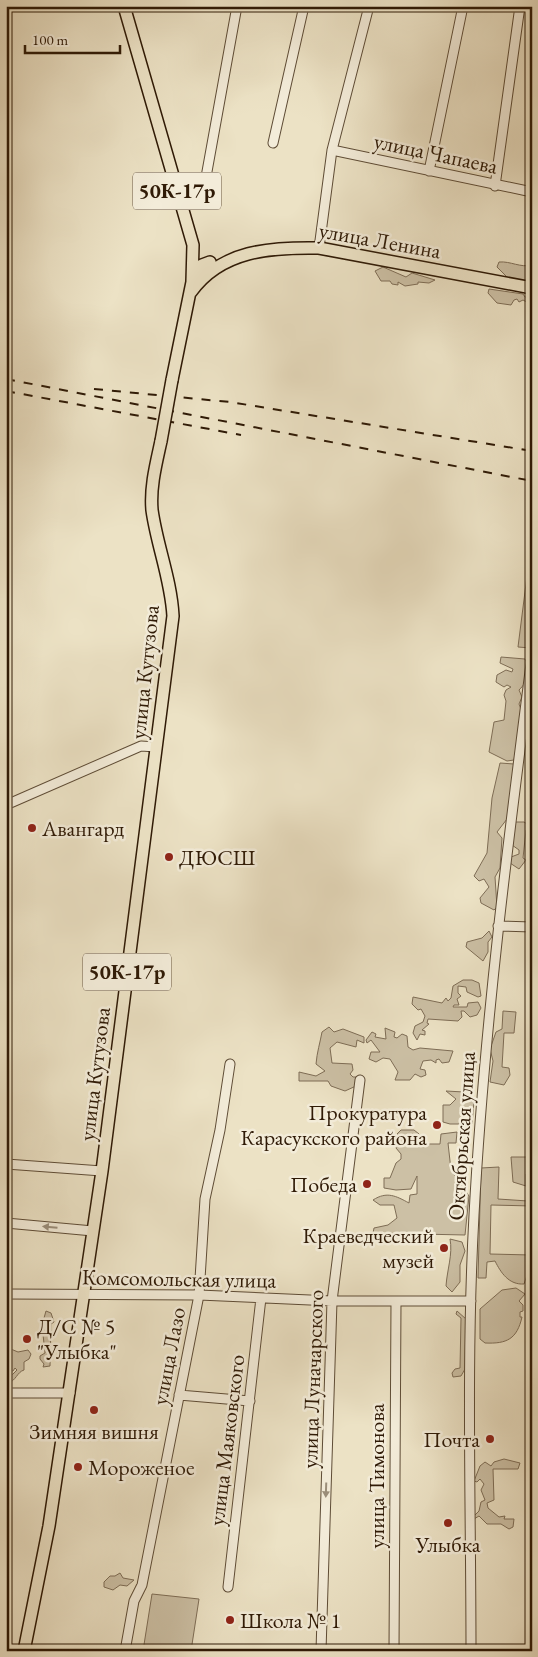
<svg xmlns="http://www.w3.org/2000/svg" width="538" height="1657" font-family="'EB Garamond',serif">
<style>
.green{fill:#ccc0a5;stroke:#7e6d56}
.lines{fill:none;stroke-linecap:round;stroke-linejoin:round}
.minor-casing{stroke:#5e4c36;stroke-width:11}
.major-casing{stroke:#2f1a06;stroke-width:14}
.minor{stroke:#f3ecd9;stroke-width:9}
.major{stroke:#ece2c5;stroke-width:11}
.rail{stroke:#2f1a06;stroke-width:2;stroke-dasharray:9 9;stroke-linecap:butt}
.major-bridge-casing{stroke:#2f1a06;stroke-width:14;stroke-linecap:butt}
.major-bridge{stroke:#ece2c5;stroke-width:11}
.oneway{fill:#9b8e7a}
.poi-dot{fill:#8f2418;stroke:#f3ecd9;stroke-width:2}
.labels{text-anchor:middle;stroke-width:5;stroke-linejoin:round;paint-order:stroke}
.shield{fill:#f3ecd9;stroke:#6a5945;stroke-width:1}
.shield-label{font-size:21px;font-weight:bold;fill:#2f1a06}
.street-label{font-size:22px;fill:#2f1a06;stroke:#f3ecd9}
.poi-label{font-size:22px;fill:#2f1a06;stroke:#f3ecd9;text-anchor:start}
</style>
<rect width="100%" height="100%" fill="#ece2c5"/>
<filter id="stains"><feTurbulence type="fractalNoise" baseFrequency=".004" numOctaves="4"/><feColorMatrix values="0 0 0 0 .2 0 0 0 0 .09 0 0 0 0 .02 0 0 0 .5 -.17"/></filter>
<radialGradient id="worn" r=".72"><stop offset=".6" stop-color="#630" stop-opacity="0"/><stop offset="1" stop-color="#630" stop-opacity=".3"/></radialGradient>
<path class="green" d="M499 262C511 261 520 268 532 265V284L507 277 497 267Z
M383 267 406 277 412 273 435 280 429 283 418 282V284L405 286 398 282V285L392 284 390 281H381L375 271Z
M489 289 523 294 525 297H532V305L523 300 519 302 517 299 514 300 511 305 497 303 488 293Z
M529 560H532V628L528 629 527 634 532 635 531 648 518 647Z
M501 657 525 659C531 672 529 680 519 690L522 697 519 704 522 712 514 760 507 761 489 752 494 722 504 720 506 701 504 695 506 690 511 687 507 685 504 687 496 682 497 675 506 670 512 672 513 669 500 663Z
M500 763 514 764 510 809 507 819 497 832 502 838 500 868 495 877 497 907 494 910 481 903 480 898 489 887 484 879 479 881 474 876 487 853 492 798Z
M513 822H524L532 827V830H526L523 858 526 860 519 869 507 861 508 852 511 857 519 854V850L512 845Z
M489 931 492 937 488 942V952L483 961 466 947 467 942 482 938Z
M463 980H472L479 983 481 996 478 997 467 992 466 987 458 986V993L461 996 457 999 459 1005H454L453 1007H467L468 1003 478 1002 481 1008 477 1015 470 1017 464 1011H461L462 1017 458 1021 428 1019 427 1023 429 1024 422 1030 425 1031V1035L420 1034 417 1040 413 1033 415 1026 423 1022 425 1016 421 1009 418 1010 412 1004 413 997 442 1003 446 998 448 1001 451 998 453 986Z
M503 1011 516 1012 514 1033H504L502 1067 509 1068 510 1075 504 1085 490 1082 493 1061 490 1049 496 1032 502 1029Z
M329 1027 334 1032 343 1029 364 1037V1043L357 1040 356 1047 337 1042 330 1048 332 1063 352 1064 353 1070 350 1074 353 1077H360L356 1086 345 1091 331 1086 328 1081H299V1072L316 1076 325 1071 316 1064C317 1052 320 1043 322 1032Z
M385 1028 395 1032 394 1037 397 1038 402 1034 407 1036 408 1047 413 1050 420 1048 453 1051 449 1062 442 1063 439 1059 436 1060V1063L431 1060 423 1061 420 1069 425 1070 426 1075 421 1077 415 1074 410 1080H395L398 1072 390 1059 383 1058 376 1062 369 1059 371 1052H380L371 1040 367 1043 366 1040 372 1032 376 1034 375 1037 386 1039Z
M446 1091 464 1092V1100L474 1101 472 1124H450L443 1122V1105H450L456 1099Z
M401 1130H414L419 1134 418 1144H440L441 1134 457 1132 456 1143H448L451 1170 469 1196 465 1235 373 1233 374 1228 388 1225 397 1218 394 1205H380L373 1200C387 1191 396 1196 409 1203L410 1195 417 1194V1176L411 1189 396 1190 384 1188V1178H390L396 1163 401 1159V1154L396 1148 397 1134Z
M511 1157H532V1170L526 1174V1186L513 1182Z
M499 1167 498 1199 528 1201 532 1198V1206L491 1205 490 1254 531 1255 532 1213V1261L524 1284C509 1285 501 1273 495 1261L487 1262 486 1278H478L481 1168Z
M450 1239 462 1242 465 1251 460 1265V1282L452 1292 446 1286C447 1270 453 1254 450 1239Z
M516 1288 525 1294 519 1301 523 1305V1311L520 1312V1317H522C517 1339 507 1344 485 1343L480 1339V1309L502 1290Z
M46 1311 51 1313 54 1322 51 1324 50 1366 43 1367 44 1364 40 1359V1356L45 1353 42 1325Z
M457 1311 466 1319 465 1369 461 1376 453 1377 452 1373 455 1369 460 1368 461 1318 456 1314Z
M6 1347 18 1352 28 1350 31 1354 29 1359 24 1362V1370C17 1372 16 1381 8 1383L7 1380 17 1370 15 1368 13 1371H6Z
M504 1459 520 1463 518 1469H493L494 1500 487 1503 488 1508 499 1517 505 1516 504 1519H514L513 1527 509 1529 501 1524H487L479 1516 474 1519V1516L479 1511 481 1502 485 1500 481 1490 484 1484 480 1479 477 1482 474 1481 480 1466 485 1462 491 1466 494 1462Z
M120 1573 123 1578 134 1580 127 1586 120 1585 113 1590 104 1587V1582L110 1576H115Z
M152 1594 199 1599 191 1651H143Z"/>
<g class="lines">
<defs>
<path id="minor" d="M273 143 304 6
M332 150 532 192
M429 171 463 6
M206 177 237 6
M495 186 520 6
M319 248 332 150 369 6
M6 805 141 746 156 747
M498 926 532 927
M6 1164 102 1171
M6 1223 93 1231
M6 1294 199 1295 332 1301H471
M6 1393H70
M179 1395 250 1401
M228 1587 261 1298
M125 1651 134 1601 142 1585 199 1295 205 1199 220 1130 230 1064
M321 1651 332 1301 360 1080
M394 1651 396 1302
M471 1651C471 1506 466 1360 474 1215 484 1028 508 842 532 656"/>
<path id="major" d="M124 6 193 245 192 282 172 380
M195 280 202 265 210 262
M191 292C221 250 271 247 319 248L532 288
M24 1651 49 1526 102 1171 173 616C171 579 157 546 152 510 150 487 156 464 161 441"/>
</defs>
<use href="#minor" class="minor-casing"/>
<use href="#major" class="major-casing"/>
<use href="#minor" class="minor"/>
<use href="#major" class="major"/>
<path class="rail" d="M6 379 532 481
M94 389 230 402 532 451
M6 391 241 435"/>
<defs>
<path id="major-bridge" d="M161 441 172 380"/>
</defs>
<use href="#major-bridge" class="major-bridge-casing"/>
<use href="#major-bridge" class="major-bridge"/>
</g>
<defs><path id="oneway-solid" d="M-6-.8H1V-3.2L6.5 0L1 3.2V.8H-6Z" transform="scale(1.25)"/></defs>
<g class="oneway">
<use href="#oneway-solid" transform="translate(50 1227) rotate(-175)"/>
<use href="#oneway-solid" transform="translate(326 1490) rotate(92)"/>
</g>
<g class="poi-dot">
<circle cx="32" cy="828" r="5"/>
<circle cx="169" cy="857" r="5"/>
<circle cx="437" cy="1125" r="5"/>
<circle cx="367" cy="1184" r="5"/>
<circle cx="444" cy="1248" r="5"/>
<circle cx="27" cy="1339" r="5"/>
<circle cx="94" cy="1410" r="5"/>
<circle cx="490" cy="1439" r="5"/>
<circle cx="78" cy="1467" r="5"/>
<circle cx="448" cy="1523" r="5"/>
<circle cx="230" cy="1620" r="5"/>
</g>
<g class="labels">
<g class="shield">
<rect x="133" y="172.5" width="88" height="37" rx="4"/>
<rect x="83" y="953.5" width="88" height="37" rx="4"/>
</g>
<g class="shield-label">
<text x="177" y="198">50К-17р</text>
<text x="127" y="979">50К-17р</text>
</g>
<g class="street-label">
<text transform="translate(436 153) rotate(12)" y="8">улица Чапаева</text>
<text transform="translate(380 240) rotate(10)" y="8">улица Ленина</text>
<text transform="translate(144 672) rotate(-84)" y="8">улица Кутузова</text>
<text transform="translate(94 1074) rotate(-83)" y="8">улица Кутузова</text>
<text transform="translate(461 1136) rotate(-86)" y="8">Октябрьская улица</text>
<text transform="translate(179 1278) rotate(1)" y="8">Комсомольская улица</text>
<text transform="translate(168 1356) rotate(-79)" y="8">улица Лазо</text>
<text transform="translate(312 1379) rotate(-88)" y="8">улица Луначарского</text>
<text transform="translate(226 1440) rotate(-83)" y="8">улица Маяковского</text>
<text transform="translate(376 1476) rotate(-90)" y="8">улица Тимонова</text>
</g>
<g class="poi-label">
<text x="42" y="836">Авангард</text>
<text x="179" y="865">ДЮСШ</text>
<text x="427" y="1120" text-anchor="end">Прокуратура<tspan x="427" dy="25">Карасукского района</tspan></text>
<text x="357" y="1192" text-anchor="end">Победа</text>
<text x="434" y="1243" text-anchor="end">Краеведческий<tspan x="434" dy="25">музей</tspan></text>
<text x="37" y="1334">Д/С № 5<tspan x="37" dy="25">"Улыбка"</tspan></text>
<text x="94" y="1439" text-anchor="middle">Зимняя вишня</text>
<text x="480" y="1447" text-anchor="end">Почта</text>
<text x="88" y="1475">Мороженое</text>
<text x="448" y="1552" text-anchor="middle">Улыбка</text>
<text x="240" y="1628">Школа № 1</text>
</g>
</g>
<rect width="538" height="1657" fill="none" stroke="#ece2c5" stroke-width="25"/>
<rect x="8" y="8" width="523" height="1642" fill="none" stroke="#2f1a06" stroke-width="2.5"/>
<rect x="12" y="12" width="513" height="1632" fill="none" stroke="#2f1a06"/>
<path d="M25 45v8h95v-8" fill="none" stroke="#2f1a06" stroke-width="2.5"/>
<text x="32" y="45" font-size="15" fill="#2f1a06" stroke="#f3ecd9" stroke-width="4" paint-order="stroke">100 m</text>
<rect width="100%" height="100%" filter="url(#stains)"/>
<rect width="100%" height="100%" fill="url(#worn)"/>
</svg>
